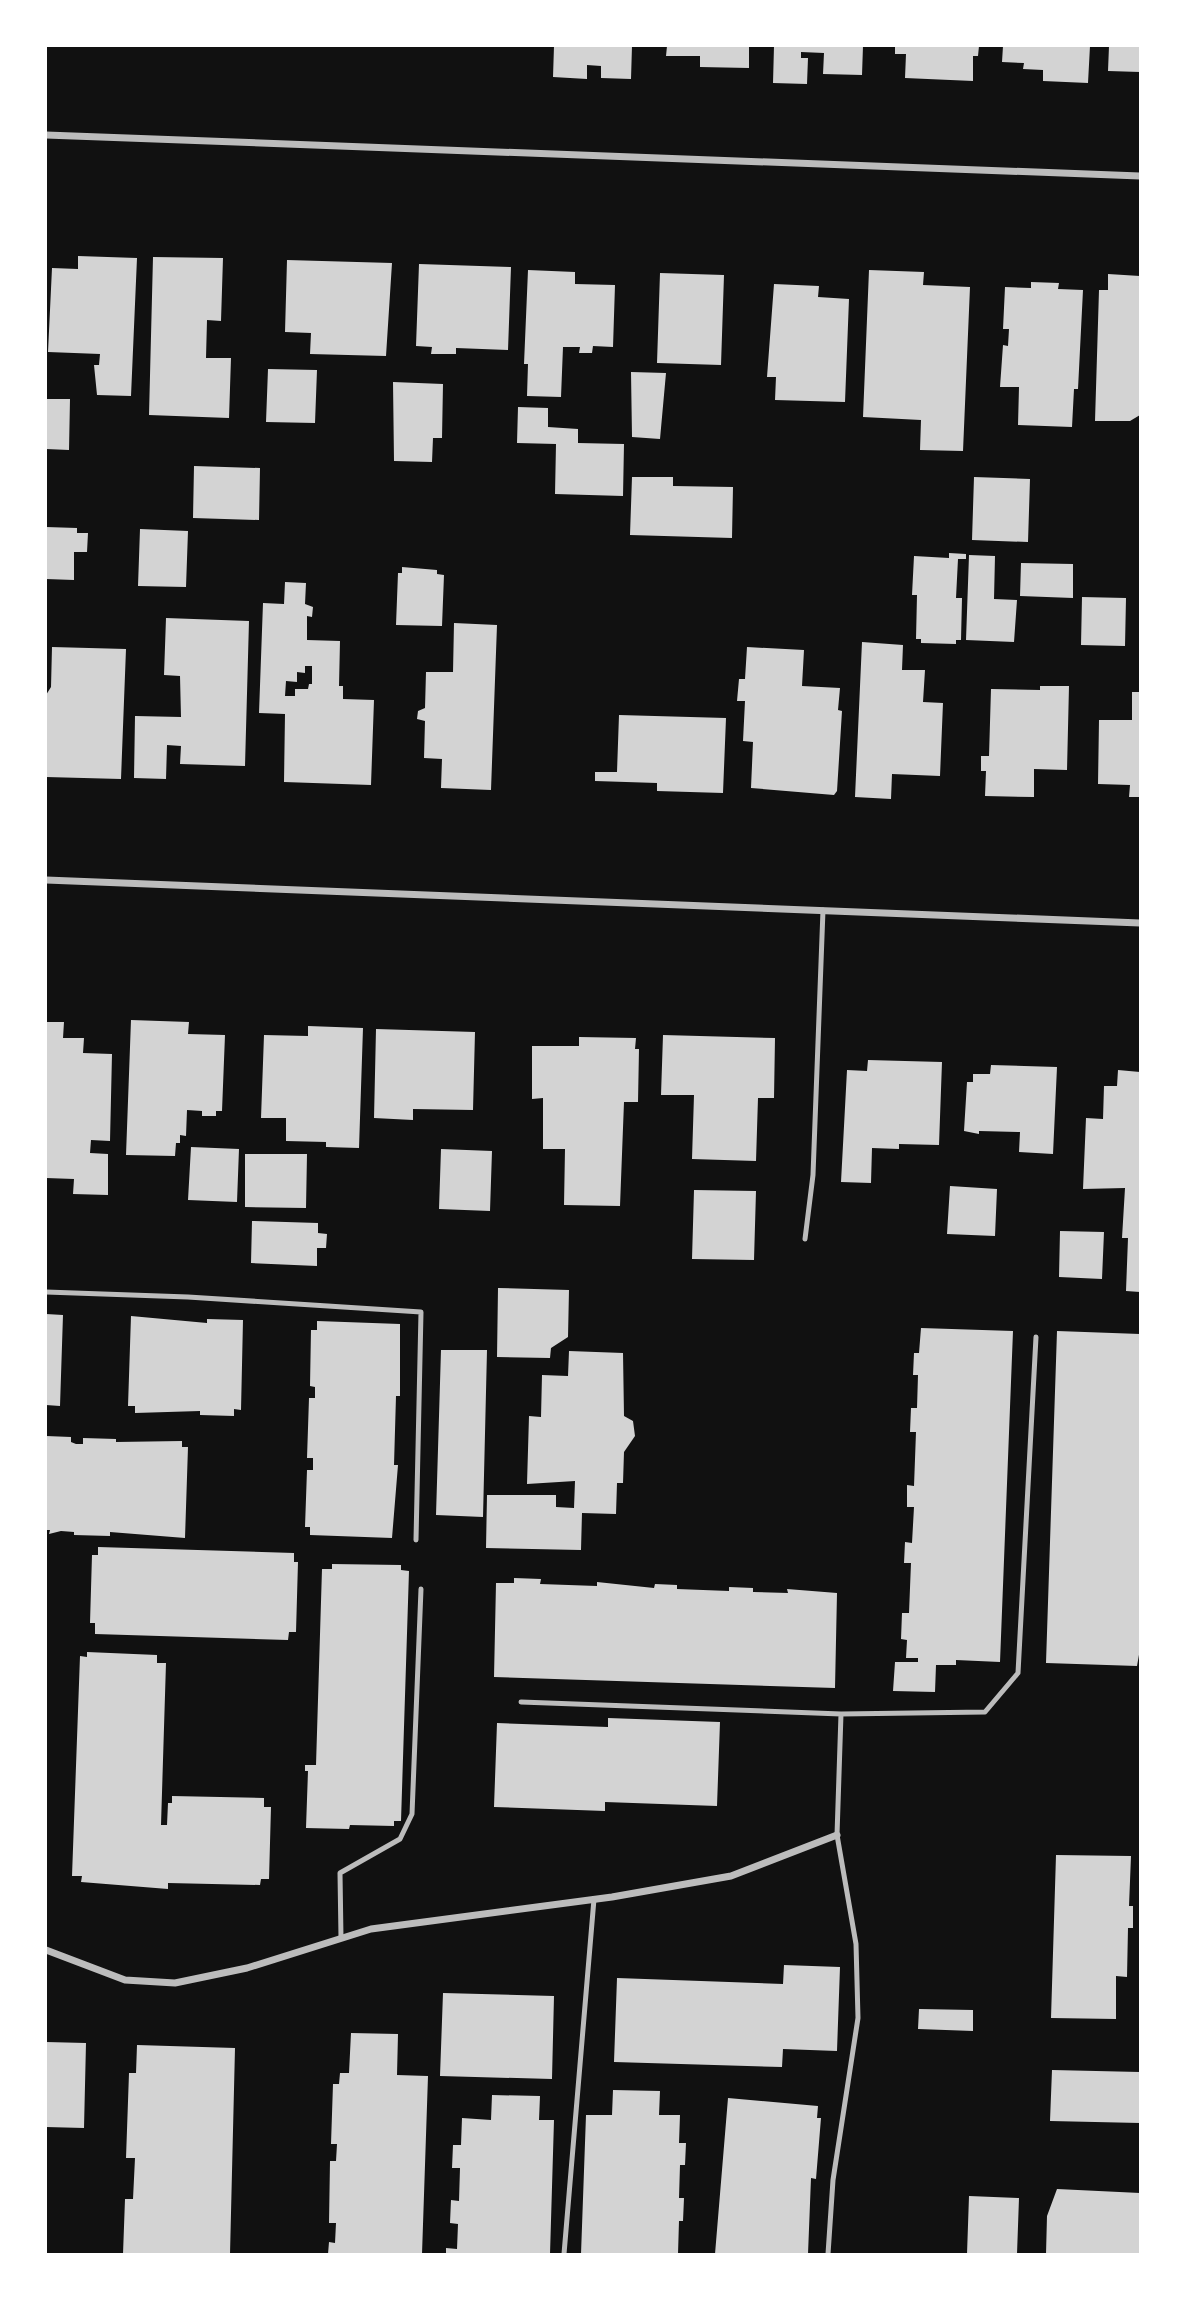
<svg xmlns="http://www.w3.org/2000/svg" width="1186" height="2300" font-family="Raleway,sans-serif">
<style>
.building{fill:#d3d3d3;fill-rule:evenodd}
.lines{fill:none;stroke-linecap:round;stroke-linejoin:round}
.service{stroke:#bcbcbc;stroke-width:5}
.minor{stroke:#bcbcbc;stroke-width:7}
</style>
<rect width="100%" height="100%" fill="#111"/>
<path class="building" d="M554 46H632L631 79 601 78V66L587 65V79L553 77Z
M667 46H749V68L700 67V56H666Z
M774 46H863L862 75 823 74 824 53 801 52V58H808L807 84 773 83Z
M895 46H979L978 56H973V81L905 78 906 54H895Z
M1003 46H1090L1088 83 1043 81V70L1023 69 1024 63 1002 62Z
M1109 46H1140V72L1108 71Z
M78 256 137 258 131 396 97 395 94 365H99L100 354 48 352 52 268 78 269Z
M153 257 223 258 221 321 207 320 206 358H231L229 418 149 415Z
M287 260 392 263 386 356 310 354 311 333 285 332Z
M419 264 511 267 508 350 456 348V354H431L432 347 416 346Z
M528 270 575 272V284L615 285 613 347 593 346 592 353H579L580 347H563L561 397 527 396 528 364H524Z
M869 270 924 272 923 285 970 287 963 451 920 450 921 420 863 417Z
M660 273 724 275 721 365 657 363Z
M1108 274 1140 276V415L1130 421H1095L1099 290H1108Z
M1031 282 1059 283 1058 289 1083 290 1078 389H1074L1072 427 1018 425 1019 387H1000L1003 345 1008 346 1009 329H1003L1005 287 1031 288Z
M774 284 819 286 818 297 849 299 845 402 775 400 776 377H767Z
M268 369 317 370 315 423 266 422Z
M631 372 666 373 660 439 632 437Z
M393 382 443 384 442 438H433L432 462 394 461Z
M46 399H70L69 450 46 449Z
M518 407 548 408V427L578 429V443L624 444 623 496 555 494 556 444 517 443Z
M194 466 260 468 259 520 193 518Z
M632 477H673V486L733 487 732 538 630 535Z
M974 477 1030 479 1028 542 972 540Z
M46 527 77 528V533H88L87 552H74V580L46 579Z
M140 529 188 531 186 587 138 586Z
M949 553 966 554V559H958L956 598H962L961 640H956V644L921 643V639H916L917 595H912L914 556 949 558Z
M969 555 995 556 994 599 1017 600 1014 642 966 640Z
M1021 563 1073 564V598L1020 596Z
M402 567 437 570V574L444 575 442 626 396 625 398 573H402Z
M285 582 306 583 305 604 313 607 312 617 307 616V640L340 641 339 686H343V699L374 700 371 785 284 782 285 714 259 713 263 603 284 604ZM305 666H312V684H309L308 689H295V696H285L286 681 297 682V672L305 673Z
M1082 597 1126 598 1125 646 1081 645Z
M166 618 249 621 245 766 180 764 181 746 167 745 166 779 134 778 135 716 181 717 180 676 164 675Z
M454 623 497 625 491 790 441 788 442 759 424 758 425 721 417 719 418 711 425 708 426 672H453Z
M862 642 903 645 902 670H925L923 702 943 703 940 776 892 774 891 799 855 797Z
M52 647 126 649 121 779 46 777V695L51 687Z
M747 647 804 650 802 686 840 688 838 710 842 711 837 791 834 795 751 788 753 742 743 741 745 701H737L739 679H745Z
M1040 686H1069L1067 770 1034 769V797L985 796 986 771H981V756H989L991 689 1040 690Z
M1132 692H1140V797H1129L1130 785 1098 784 1099 720H1132Z
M619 715 726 718 723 793 657 791V783L595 781V772H617Z
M131 1020 189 1022 188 1034 225 1035 222 1111H216V1116H202V1111L187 1110 186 1136 180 1135V1143H176L175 1156 126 1155Z
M46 1022H64L63 1038H84L83 1053 112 1054 110 1141 91 1140 90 1153 108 1154V1195L73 1194 74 1179 46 1178Z
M308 1026 363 1028 359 1148 326 1147V1142L286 1141V1118H261L264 1035 308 1036Z
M376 1029 475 1032 473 1110 413 1109V1120L374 1118Z
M663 1035 775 1038 774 1098H758L756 1161 692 1159 694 1095H661Z
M579 1037 636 1038 635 1049H639L638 1102H624L620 1206 564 1205 565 1149H543V1098L532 1099V1046H579Z
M868 1060 942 1062 939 1145 899 1144V1149L872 1148 871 1183 841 1182 847 1070 867 1071Z
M991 1065 1057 1067 1053 1154 1019 1152 1020 1132 979 1131V1134L964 1131 967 1082H973V1074H990Z
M1118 1070 1140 1072V1292L1126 1291 1128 1238H1122L1125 1188 1083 1189 1086 1118 1103 1119 1104 1086H1117Z
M191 1147 239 1149 237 1202 188 1200Z
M441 1149 492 1151 490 1211 439 1209Z
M245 1154H307L306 1208 245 1207Z
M950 1186 997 1189 995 1236 947 1234Z
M694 1190 756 1191 754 1260 692 1259Z
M252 1221 318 1223V1233L327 1234 326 1248H317V1266L251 1263Z
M1060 1231 1104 1232 1102 1279 1059 1277Z
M498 1288 569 1290 568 1337 551 1348 550 1358 497 1357Z
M46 1314 63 1315 60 1406 46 1405Z
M131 1316 207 1323V1319L243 1320 241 1410 234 1409V1416L200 1415V1411L135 1413V1406H128Z
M317 1321 400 1324V1396H396L394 1465H398L392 1538 310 1535V1527H305L307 1470H313V1458H307L309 1398H315V1387L310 1386 311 1330H317Z
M921 1328 1013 1331 1000 1662 956 1660V1665H936L935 1692 893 1691 895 1662H918V1658H906L907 1640 901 1639 902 1613H909L911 1563H904L905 1542 912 1543 914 1507H907V1485L914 1486 916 1432H910L911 1408H917L918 1375H913L914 1353H919Z
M1057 1331 1140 1334V1649L1137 1666 1046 1663Z
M441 1350H487L483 1517 436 1515Z
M569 1351 623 1353 624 1416 633 1421 635 1436 624 1452 623 1483H617L616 1514 582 1513 581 1550 486 1548 487 1495H556V1507L574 1508 575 1481 527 1484 529 1416 541 1417 542 1375 568 1376Z
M46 1436 71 1437V1442L76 1444H83V1438L116 1439V1442L182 1441V1447H188L185 1538 110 1532V1536L74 1535V1532L61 1531 49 1534 50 1530H46Z
M98 1547 294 1553V1562H298L296 1632H289L288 1640 95 1634V1623H90L92 1555H98Z
M332 1564 401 1565V1570L409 1571 401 1821H394V1826L350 1825 349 1829 306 1828 308 1771H305V1765H316L322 1569H332Z
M514 1578 541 1579 540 1584 597 1586V1582L654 1588 655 1584 677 1585V1589L729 1591V1587L753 1588V1592L788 1593 787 1589 837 1593 835 1688 494 1677 496 1583H514Z
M87 1652 157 1655V1663H166L161 1825H167L168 1803H172V1796L264 1798V1807H271L269 1879H261L260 1885 168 1883V1889L81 1882 82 1876H72L80 1656 87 1657Z
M608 1718 720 1722 717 1806 605 1802V1811L494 1807 497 1723 608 1727Z
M1056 1855 1131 1856 1129 1906H1133V1928H1128L1127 1977 1116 1976V2019L1051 2018Z
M784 1965 840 1967 837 2051 783 2049 782 2067 614 2062 617 1978 783 1984Z
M443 1993 554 1996 552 2079 440 2076Z
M919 2009 973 2010V2031L918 2029Z
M351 2033 398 2034 397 2075 428 2076 422 2254H328L329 2242 335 2243 336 2223H329L330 2161H336L337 2144H331L333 2084H339L340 2073H349Z
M46 2042 86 2043 84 2128 46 2127Z
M137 2045 235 2048 230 2254H123L125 2199H133L135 2158H126L129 2073H136Z
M1052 2070 1140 2072V2123L1050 2121Z
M613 2090 660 2091 659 2115H680L679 2143H686L685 2165H680L679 2198H684L683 2221H679L678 2254H581L586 2115H612Z
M492 2095 540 2096 539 2120H554L550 2254H446V2248L457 2249 458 2224 450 2223 451 2200 459 2201 460 2168H452L453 2145H461L462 2118 491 2120Z
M728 2098 818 2106 817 2118H821L816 2179 811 2178 808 2254H715Z
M1057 2189 1140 2193V2254H1046L1047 2216Z
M969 2196 1019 2198 1017 2254H967Z"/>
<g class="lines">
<path class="service" d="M805 1239 813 1175 823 910
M46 1292 188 1297 421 1312 416 1540
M521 1702 841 1714
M341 1938 340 1873 400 1839 412 1814 421 1589
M564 2254 594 1899
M828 2254 833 2180 858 2018 856 1944 837 1835 841 1714 985 1712 1018 1673 1036 1337"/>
<path class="minor" d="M46 135 1140 176
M46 880 1140 923
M46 1950 125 1980 175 1983 247 1968 371 1929 612 1897 731 1876 837 1835"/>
</g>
<rect width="1186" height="2300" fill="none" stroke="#ffffff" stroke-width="94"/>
</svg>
